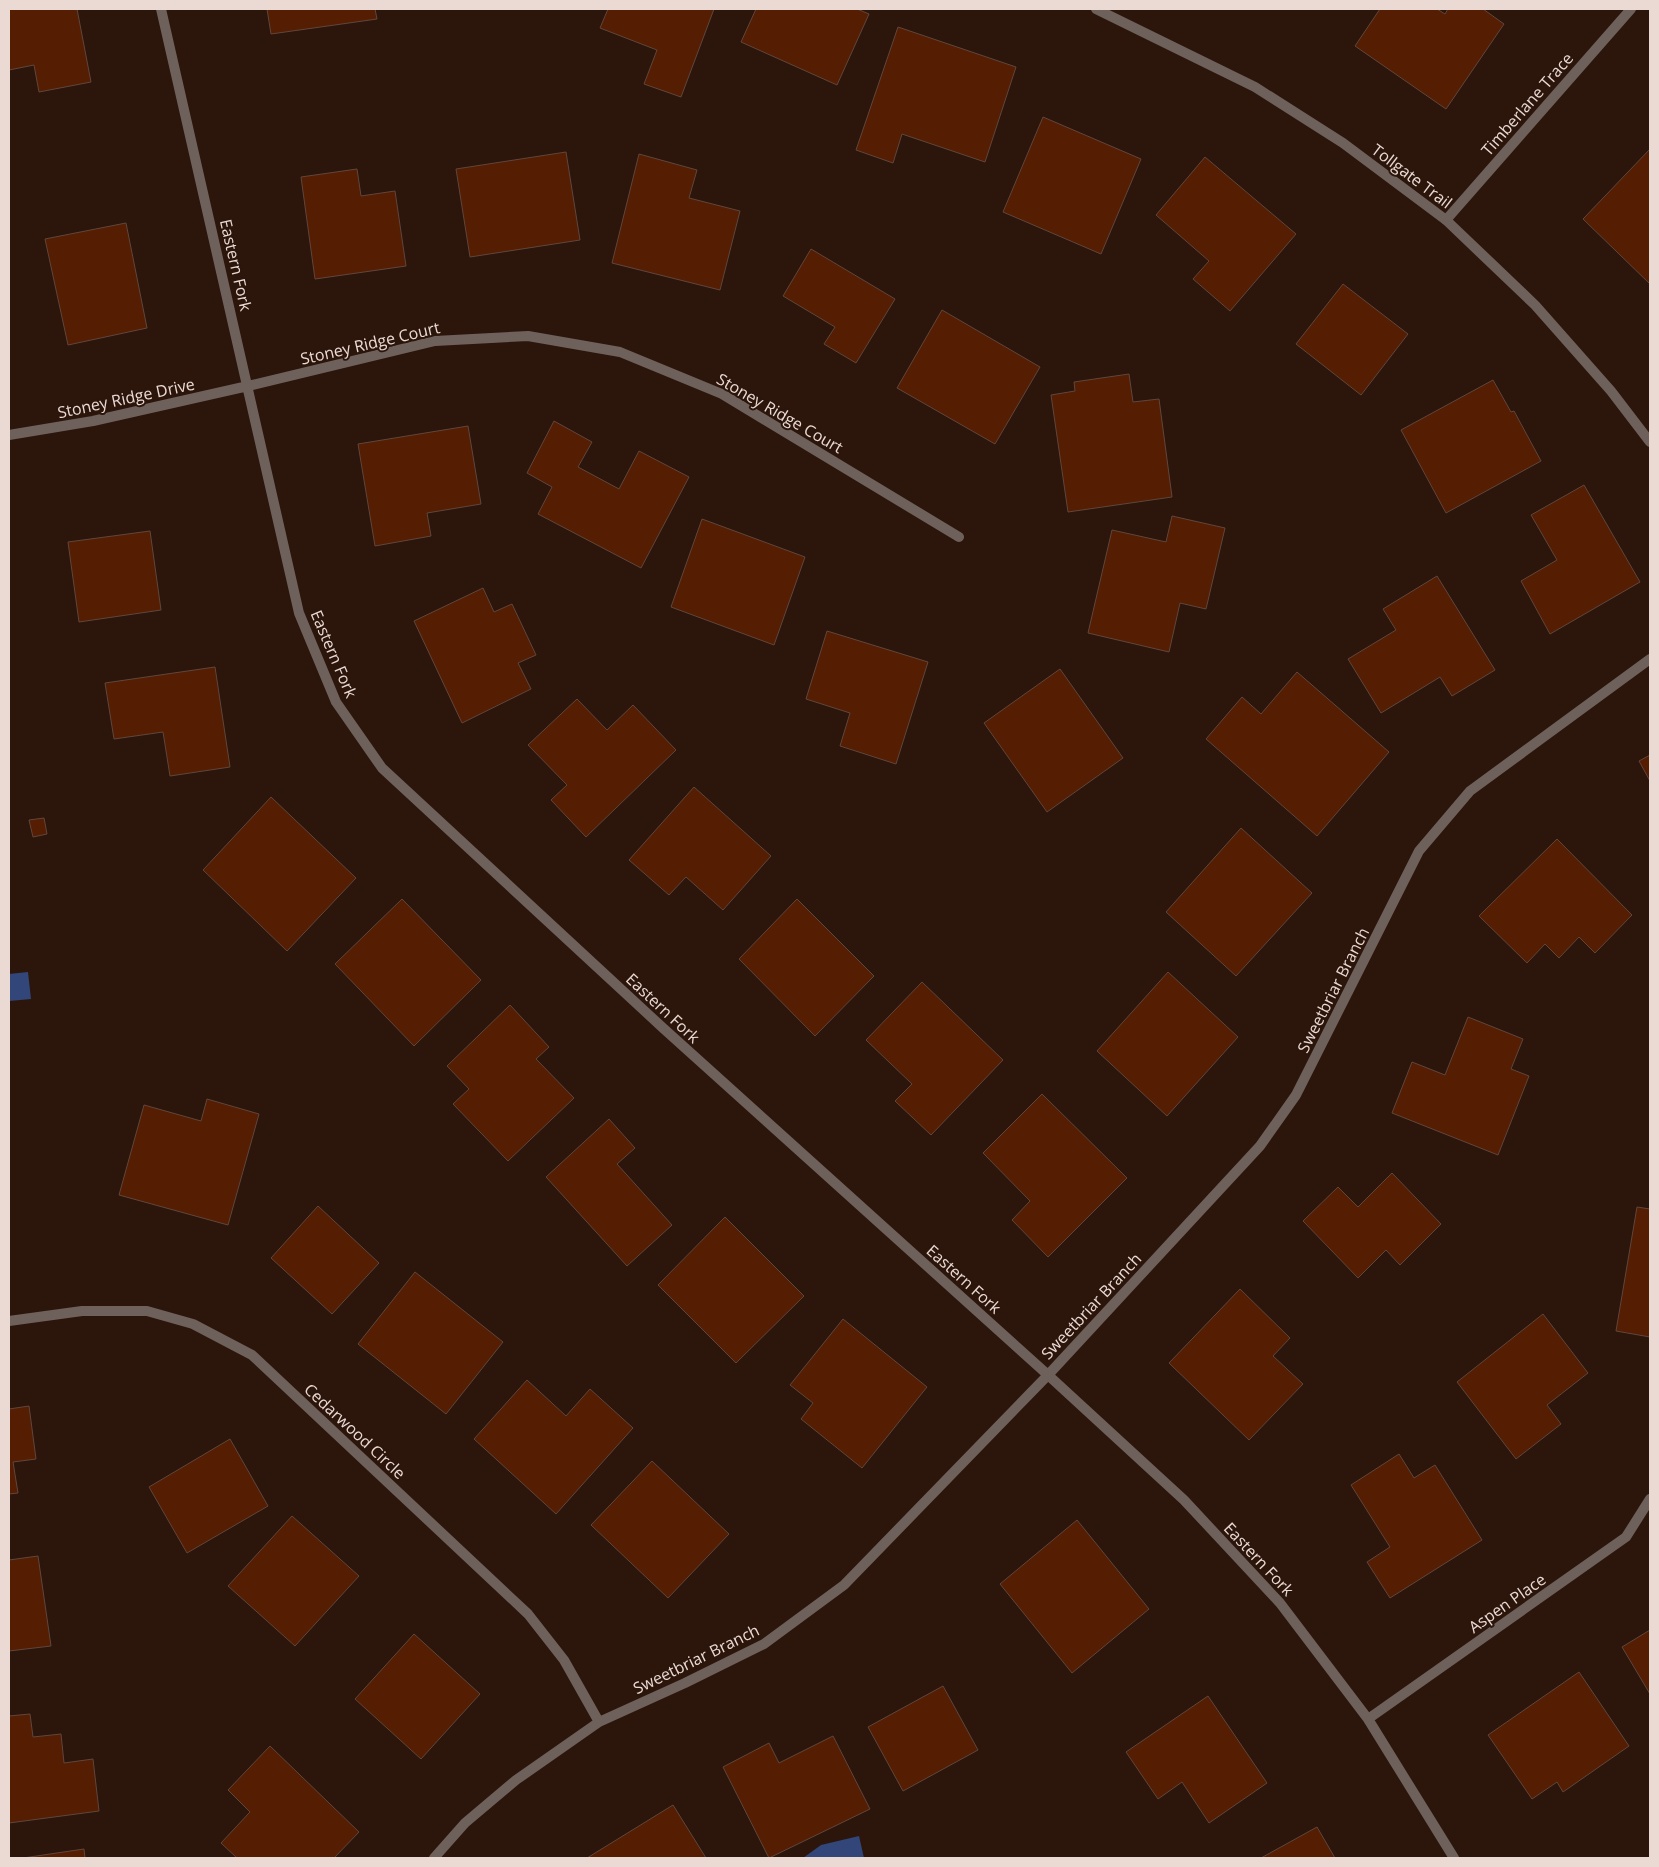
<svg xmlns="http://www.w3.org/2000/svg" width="1659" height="1867" font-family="'Open Sans',sans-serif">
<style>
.water{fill:#324679}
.building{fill:#551d01;stroke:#60463c}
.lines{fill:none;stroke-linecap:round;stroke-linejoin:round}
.minor{stroke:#6e615c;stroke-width:10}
.tertiary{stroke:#6e615c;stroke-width:10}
.labels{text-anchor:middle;stroke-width:4;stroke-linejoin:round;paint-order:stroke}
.street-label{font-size:16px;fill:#ebdad4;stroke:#2c160c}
</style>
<rect width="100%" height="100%" fill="#2c160c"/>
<path class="water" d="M28 972 31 999 9 1001V974Z
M859 1836 864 1858H803L821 1845Z"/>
<path class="building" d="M9 9H77L91 82 39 92 34 65 9 70Z
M267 9H375L377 19 271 34Z
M608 9H714L681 97 644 84 657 50 600 28Z
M756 9H857L869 14 837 85 741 42Z
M1380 9H1437L1445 14 1448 9H1483L1504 24 1446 109 1355 46Z
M898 27 1016 67 985 162 902 134 893 163 856 150Z
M1043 117 1141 159 1101 254 1003 212Z
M1650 149V284L1583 219Z
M566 152 580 240 470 257 456 169Z
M639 154 697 170 689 198 740 211 720 290 612 263Z
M1205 157 1296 234 1230 311 1193 279 1209 261 1156 215Z
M357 169 361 196 395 191 406 266 315 279 301 177Z
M126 223 147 328 68 345 45 239Z
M811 249 895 299 856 363 824 344 835 327 783 296Z
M1343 284 1408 334 1361 395 1296 344Z
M942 310 1040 367 995 444 897 388Z
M1129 374 1133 402 1159 399 1172 497 1068 512 1051 395 1075 391 1074 382Z
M1493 380 1511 412 1514 411 1541 461 1446 513 1401 430Z
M554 421 592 442 578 467 619 489 639 451 689 477 641 568 538 514 552 487 527 473Z
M468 426 481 504 427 513 431 536 375 546 358 444Z
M1584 485 1640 582 1550 634 1521 581 1557 560 1531 515Z
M1172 516 1225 528 1206 609 1180 603 1169 652 1088 633 1112 530 1166 542Z
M702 519 805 557 774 645 671 607Z
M150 531 161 610 79 622 68 542Z
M1437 576 1495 670 1452 696 1440 677 1381 713 1348 659 1396 630 1383 609Z
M483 588 494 612 512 604 536 655 518 663 531 689 462 723 414 621Z
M827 631 928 662 896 764 840 746 850 713 806 699Z
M215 667 230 767 170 776 163 732 114 739 105 683Z
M1060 669 1123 758 1047 812 984 723Z
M1297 672 1389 752 1317 836 1206 739 1242 697 1261 714Z
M577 699 607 730 633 705 676 750 586 837 551 800 567 785 528 745Z
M1650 755V781L1639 761Z
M694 787 771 856 723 910 686 877 669 895 629 860Z
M271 797 356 878 287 951 203 870Z
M44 818 47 834 33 837 29 820Z
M1241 828 1312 893 1236 976 1166 912Z
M1557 839 1632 915 1595 953 1579 937 1559 958 1545 944 1527 963 1479 916Z
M402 899 481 980 414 1046 335 964Z
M797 899 874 976 815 1036 739 959Z
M1168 972 1238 1037 1167 1116 1097 1051Z
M922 982 1003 1060 931 1135 895 1101 912 1084 866 1040Z
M510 1005 549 1047 536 1059 574 1098 508 1161 453 1104 469 1089 447 1066Z
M1468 1017 1523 1039 1511 1069 1529 1076 1498 1155 1392 1113 1412 1062 1445 1075Z
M1042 1094 1127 1178 1048 1257 1012 1220 1030 1201 983 1153Z
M207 1099 259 1114 228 1225 119 1195 144 1105 201 1121Z
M609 1119 635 1148 617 1164 672 1225 627 1266 546 1177Z
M1392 1173 1441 1224 1400 1265 1386 1250 1358 1278 1303 1221 1338 1187 1358 1207Z
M318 1206 379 1263 332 1314 271 1258Z
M1637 1207 1650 1209V1337L1616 1331Z
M725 1217 804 1296 736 1363 658 1285Z
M415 1272 503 1342 446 1414 358 1344Z
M1240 1289 1290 1338 1273 1356 1303 1384 1249 1440 1169 1363Z
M1543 1314 1588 1373 1547 1405 1561 1424 1516 1459 1457 1382Z
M843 1319 927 1387 862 1468 801 1419 813 1403 790 1385Z
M527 1380 566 1416 590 1389 633 1428 556 1514 474 1439Z
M29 1406 36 1459 13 1462 18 1493 9 1494V1409Z
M230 1439 268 1506 187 1553 149 1487Z
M1399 1454 1414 1478 1435 1465 1482 1540 1390 1598 1367 1562 1390 1547 1351 1485Z
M652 1461 729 1534 668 1598 591 1525Z
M292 1516 359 1576 295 1646 228 1586Z
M1077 1520 1149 1609 1072 1673 1000 1584Z
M38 1556 51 1646 9 1651V1560Z
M1650 1630V1694L1622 1647Z
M414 1634 480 1694 421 1759 355 1699Z
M1579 1672 1629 1746 1563 1792 1557 1782 1532 1799 1488 1735Z
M943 1686 978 1750 903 1791 868 1727Z
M1208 1696 1267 1783 1209 1823 1182 1782 1158 1799 1126 1752Z
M30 1714 33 1737 61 1734 64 1763 93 1759 99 1811 9 1823V1716Z
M833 1736 870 1809 769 1858 723 1767 769 1743 779 1763Z
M270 1746 359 1832 334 1858H237L221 1843 250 1812 228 1790Z
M673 1805 706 1858H587Z
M1317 1827 1335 1858H1261Z
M84 1849 85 1858H23Z"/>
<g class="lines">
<path class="minor" d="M161 9 299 613 336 702 382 768 663 1028 1048 1375 1184 1500 1280 1603 1368 1719 1454 1858
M1446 220 1631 9
M9 435 93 421 248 386 435 341 528 336 620 352 722 394 959 537
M9 1321 82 1311H147L193 1324 252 1355 528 1614 564 1660 599 1722
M1368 1719 1626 1537 1650 1499
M434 1858 465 1823 516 1780 599 1722 685 1683 764 1644 844 1585 1048 1375 1260 1146 1296 1095 1419 851 1470 791 1650 659"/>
<path class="tertiary" d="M1096 9 1255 87 1343 143 1446 220 1535 305 1611 391 1650 442"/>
</g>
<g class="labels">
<g class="street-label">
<text transform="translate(1527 104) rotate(-49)" y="6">Timberlane Trace</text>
<text transform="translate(1412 176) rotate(37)" y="6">Tollgate Trail</text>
<text transform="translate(236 265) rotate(77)" y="6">Eastern Fork</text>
<text transform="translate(370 343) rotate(-13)" y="6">Stoney Ridge Court</text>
<text transform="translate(126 398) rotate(-12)" y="6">Stoney Ridge Drive</text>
<text transform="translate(780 413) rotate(30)" y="6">Stoney Ridge Court</text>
<text transform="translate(334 654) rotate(67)" y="6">Eastern Fork</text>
<text transform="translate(1333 990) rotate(-63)" y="6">Sweetbriar Branch</text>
<text transform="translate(663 1008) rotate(43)" y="6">Eastern Fork</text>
<text transform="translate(964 1279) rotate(42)" y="6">Eastern Fork</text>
<text transform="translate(1091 1306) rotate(-47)" y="6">Sweetbriar Branch</text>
<text transform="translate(355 1431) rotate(43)" y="6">Cedarwood Circle</text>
<text transform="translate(1259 1559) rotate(47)" y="6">Eastern Fork</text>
<text transform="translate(1507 1603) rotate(-35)" y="6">Aspen Place</text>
<text transform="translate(696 1659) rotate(-26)" y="6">Sweetbriar Branch</text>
</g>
</g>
<rect width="1659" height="1867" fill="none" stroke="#ebdad4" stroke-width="20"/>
</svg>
